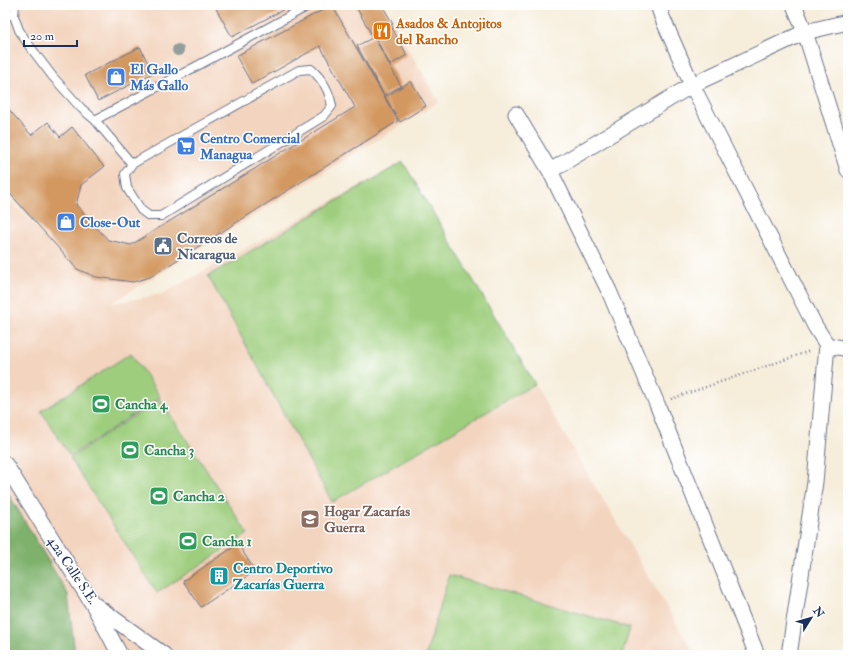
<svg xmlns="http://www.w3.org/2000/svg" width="853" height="660" font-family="'IM FELL Double Pica',serif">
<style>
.built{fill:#f3d4be}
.green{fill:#9ece7d;stroke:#5c7e6e}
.forest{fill:#7eb16c;stroke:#4c7065}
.building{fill:#d39860}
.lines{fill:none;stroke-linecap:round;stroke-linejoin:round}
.lane-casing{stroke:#687289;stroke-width:10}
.street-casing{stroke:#687289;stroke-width:17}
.path{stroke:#687289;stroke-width:2.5;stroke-dasharray:1 3;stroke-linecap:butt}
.lane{stroke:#fff;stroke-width:8}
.street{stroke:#fff;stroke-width:15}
.tree{fill:#939f9b}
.labels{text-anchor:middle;stroke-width:3;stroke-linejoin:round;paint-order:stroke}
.food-label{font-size:14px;font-weight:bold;fill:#c56008;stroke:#fff;text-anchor:start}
.shop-label{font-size:14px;font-weight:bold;fill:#366cbe;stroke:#fff;text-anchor:start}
.service-label{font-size:14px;font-weight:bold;fill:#4e5e75;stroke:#fff;text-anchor:start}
.leisure-label{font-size:14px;font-weight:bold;fill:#27864d;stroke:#fff;text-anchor:start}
.education-label{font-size:14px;font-weight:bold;fill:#785e54;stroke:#fff;text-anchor:start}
.culture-label{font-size:14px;font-weight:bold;fill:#0d838f;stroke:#fff;text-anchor:start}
.street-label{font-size:14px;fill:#1b2f5e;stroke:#fff}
</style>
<rect width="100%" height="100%" fill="#fff"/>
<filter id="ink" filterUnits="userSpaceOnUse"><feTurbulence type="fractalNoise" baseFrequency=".025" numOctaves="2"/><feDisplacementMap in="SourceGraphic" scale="8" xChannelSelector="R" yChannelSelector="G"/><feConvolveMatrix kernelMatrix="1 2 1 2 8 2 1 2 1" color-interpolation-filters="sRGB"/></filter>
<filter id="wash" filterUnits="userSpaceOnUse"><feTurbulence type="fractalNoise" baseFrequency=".012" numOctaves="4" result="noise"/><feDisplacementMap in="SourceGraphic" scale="16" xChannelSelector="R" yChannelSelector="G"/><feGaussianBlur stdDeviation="0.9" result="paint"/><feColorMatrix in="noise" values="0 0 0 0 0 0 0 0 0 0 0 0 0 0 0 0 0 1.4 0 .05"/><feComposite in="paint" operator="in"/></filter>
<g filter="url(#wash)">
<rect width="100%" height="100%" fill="#f6edda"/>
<path class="built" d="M5 5H383L439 102 110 304 162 294 403 162 695 655H5V194L56 248 5 190Z"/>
<path class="green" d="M403 162 535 384 332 502 208 276Z
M131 353 160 397 70 456 41 411Z
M160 399 248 534 157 593 70 458Z
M449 575 630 628 622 655H426Z"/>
<path class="forest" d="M5 488 68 594 75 655H5Z"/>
<g id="blocks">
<path class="building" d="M214 5H292L232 37Z
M332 5 398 121 150 277 133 282 96 277 77 269 5 188V105L31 135 48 122 60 137 72 127 104 167 81 185 76 205 108 240 131 245 355 107 320 46 252 84 236 56Z
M360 5H382L393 24 372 35 356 7Z
M391 26 407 55 390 65 374 35Z
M374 37 401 86 384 95 357 46Z
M140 47 153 73 98 101 85 75Z
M411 81 426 106 400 122 385 97Z
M238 544 255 571 201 607 183 581Z"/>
</g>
</g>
<g filter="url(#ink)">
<use href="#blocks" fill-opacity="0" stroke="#687289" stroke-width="1"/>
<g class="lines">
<defs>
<path id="lane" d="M15 5 14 16 19 30 28 44 53 77 81 108 95 120 132 164
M5 13 14 16
M311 69C323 80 329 90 332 106L324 116 161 216H149L141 210 127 188 125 174 132 164 299 70Z
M95 120 212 58 310 5"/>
<path id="street" d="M658 5 662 17 692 85 815 326 827 345 848 349
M794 5 805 32 848 170
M516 114 550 171 692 85 805 32 848 22
M550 171 609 291 657 404 757 655
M5 464 92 603 164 655
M94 606 120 655
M789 655 815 482 827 345"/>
</defs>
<use href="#lane" class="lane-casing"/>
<use href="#street" class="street-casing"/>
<path class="path" d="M671 399 810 351"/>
<use href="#lane" class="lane"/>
<use href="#street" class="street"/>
</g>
<circle class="tree" cx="178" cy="50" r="6"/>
</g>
<defs>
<symbol id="restaurant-square" viewBox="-11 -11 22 22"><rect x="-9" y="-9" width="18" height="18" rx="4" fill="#e8710a" stroke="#fff"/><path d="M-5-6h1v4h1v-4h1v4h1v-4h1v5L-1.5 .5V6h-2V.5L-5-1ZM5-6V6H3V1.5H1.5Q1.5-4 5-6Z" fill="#fff"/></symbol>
<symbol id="shop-square" viewBox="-11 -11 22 22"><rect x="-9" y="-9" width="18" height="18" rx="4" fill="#3f7fe0" stroke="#fff"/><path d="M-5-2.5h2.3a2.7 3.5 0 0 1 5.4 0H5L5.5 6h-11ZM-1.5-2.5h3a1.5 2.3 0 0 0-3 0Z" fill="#fff"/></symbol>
<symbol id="supermarket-square" viewBox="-11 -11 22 22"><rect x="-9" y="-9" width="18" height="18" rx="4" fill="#3f7fe0" stroke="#fff"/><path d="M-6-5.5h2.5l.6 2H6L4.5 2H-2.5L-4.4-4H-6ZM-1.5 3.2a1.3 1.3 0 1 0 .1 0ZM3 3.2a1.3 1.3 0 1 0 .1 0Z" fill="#fff"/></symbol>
<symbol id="civic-square" viewBox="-11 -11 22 22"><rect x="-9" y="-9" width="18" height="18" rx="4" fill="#5c6f8a" stroke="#fff"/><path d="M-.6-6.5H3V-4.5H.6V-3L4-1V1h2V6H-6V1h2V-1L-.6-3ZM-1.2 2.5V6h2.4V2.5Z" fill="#fff"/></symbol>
<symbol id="stadium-square" viewBox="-11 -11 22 22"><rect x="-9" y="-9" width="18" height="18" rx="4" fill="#2e9e5b" stroke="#fff"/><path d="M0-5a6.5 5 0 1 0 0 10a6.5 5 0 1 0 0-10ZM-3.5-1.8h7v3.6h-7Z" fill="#fff"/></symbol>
<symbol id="school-square" viewBox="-11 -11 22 22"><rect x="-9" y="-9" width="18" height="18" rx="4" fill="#8d6e63" stroke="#fff"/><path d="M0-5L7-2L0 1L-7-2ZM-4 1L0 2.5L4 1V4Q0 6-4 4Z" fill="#fff"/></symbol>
<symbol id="building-square" viewBox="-11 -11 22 22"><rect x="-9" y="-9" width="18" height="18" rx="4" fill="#0f9aa8" stroke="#fff"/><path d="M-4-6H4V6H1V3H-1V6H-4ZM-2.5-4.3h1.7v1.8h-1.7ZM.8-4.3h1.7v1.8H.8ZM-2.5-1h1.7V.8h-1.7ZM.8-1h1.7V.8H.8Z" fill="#fff"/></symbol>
</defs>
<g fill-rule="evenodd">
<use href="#restaurant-square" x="371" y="20" width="22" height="22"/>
<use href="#shop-square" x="105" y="66" width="22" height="22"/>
<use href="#supermarket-square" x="175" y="135" width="22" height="22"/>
<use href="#shop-square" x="55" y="211" width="22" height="22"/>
<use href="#civic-square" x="152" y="235" width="22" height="22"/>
<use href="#stadium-square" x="90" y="393" width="22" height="22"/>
<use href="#stadium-square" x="119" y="439" width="22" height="22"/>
<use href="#stadium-square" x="148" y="485" width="22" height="22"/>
<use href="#school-square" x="299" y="508" width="22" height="22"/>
<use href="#stadium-square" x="177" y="530" width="22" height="22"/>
<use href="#building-square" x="208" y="565" width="22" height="22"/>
</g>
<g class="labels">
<g class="food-label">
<text x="396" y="28">Asados &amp; Antojitos<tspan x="396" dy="16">del Rancho</tspan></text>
</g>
<g class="shop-label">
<text x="130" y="74">El Gallo<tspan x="130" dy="16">Más Gallo</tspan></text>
<text x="200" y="143">Centro Comercial<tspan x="200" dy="16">Managua</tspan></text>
<text x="80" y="227">Close-Out</text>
</g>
<g class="service-label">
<text x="177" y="243">Correos de<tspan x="177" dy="16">Nicaragua</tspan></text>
</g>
<g class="leisure-label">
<text x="115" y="409">Cancha 4</text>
<text x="144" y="455">Cancha 3</text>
<text x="173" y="501">Cancha 2</text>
<text x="202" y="546">Cancha 1</text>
</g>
<g class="education-label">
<text x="324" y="516">Hogar Zacarías<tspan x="324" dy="16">Guerra</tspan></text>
</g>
<g class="culture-label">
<text x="233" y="573">Centro Deportivo<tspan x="233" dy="16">Zacarías Guerra</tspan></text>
</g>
<g class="street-label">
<text transform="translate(73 570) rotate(56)" y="5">42a Calle S.E.</text>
</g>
</g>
<rect width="853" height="660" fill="none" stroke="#fff" stroke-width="20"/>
<g transform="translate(811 618) rotate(53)" stroke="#ffffff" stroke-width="3" paint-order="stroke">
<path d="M0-3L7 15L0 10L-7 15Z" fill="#1b2f5e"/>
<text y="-6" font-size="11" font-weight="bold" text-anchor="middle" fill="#1b2f5e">N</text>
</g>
<path d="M24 40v6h53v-6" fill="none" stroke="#1b2f5e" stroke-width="2"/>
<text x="30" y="40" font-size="12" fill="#1b2f5e" stroke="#ffffff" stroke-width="3" paint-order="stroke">20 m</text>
</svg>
